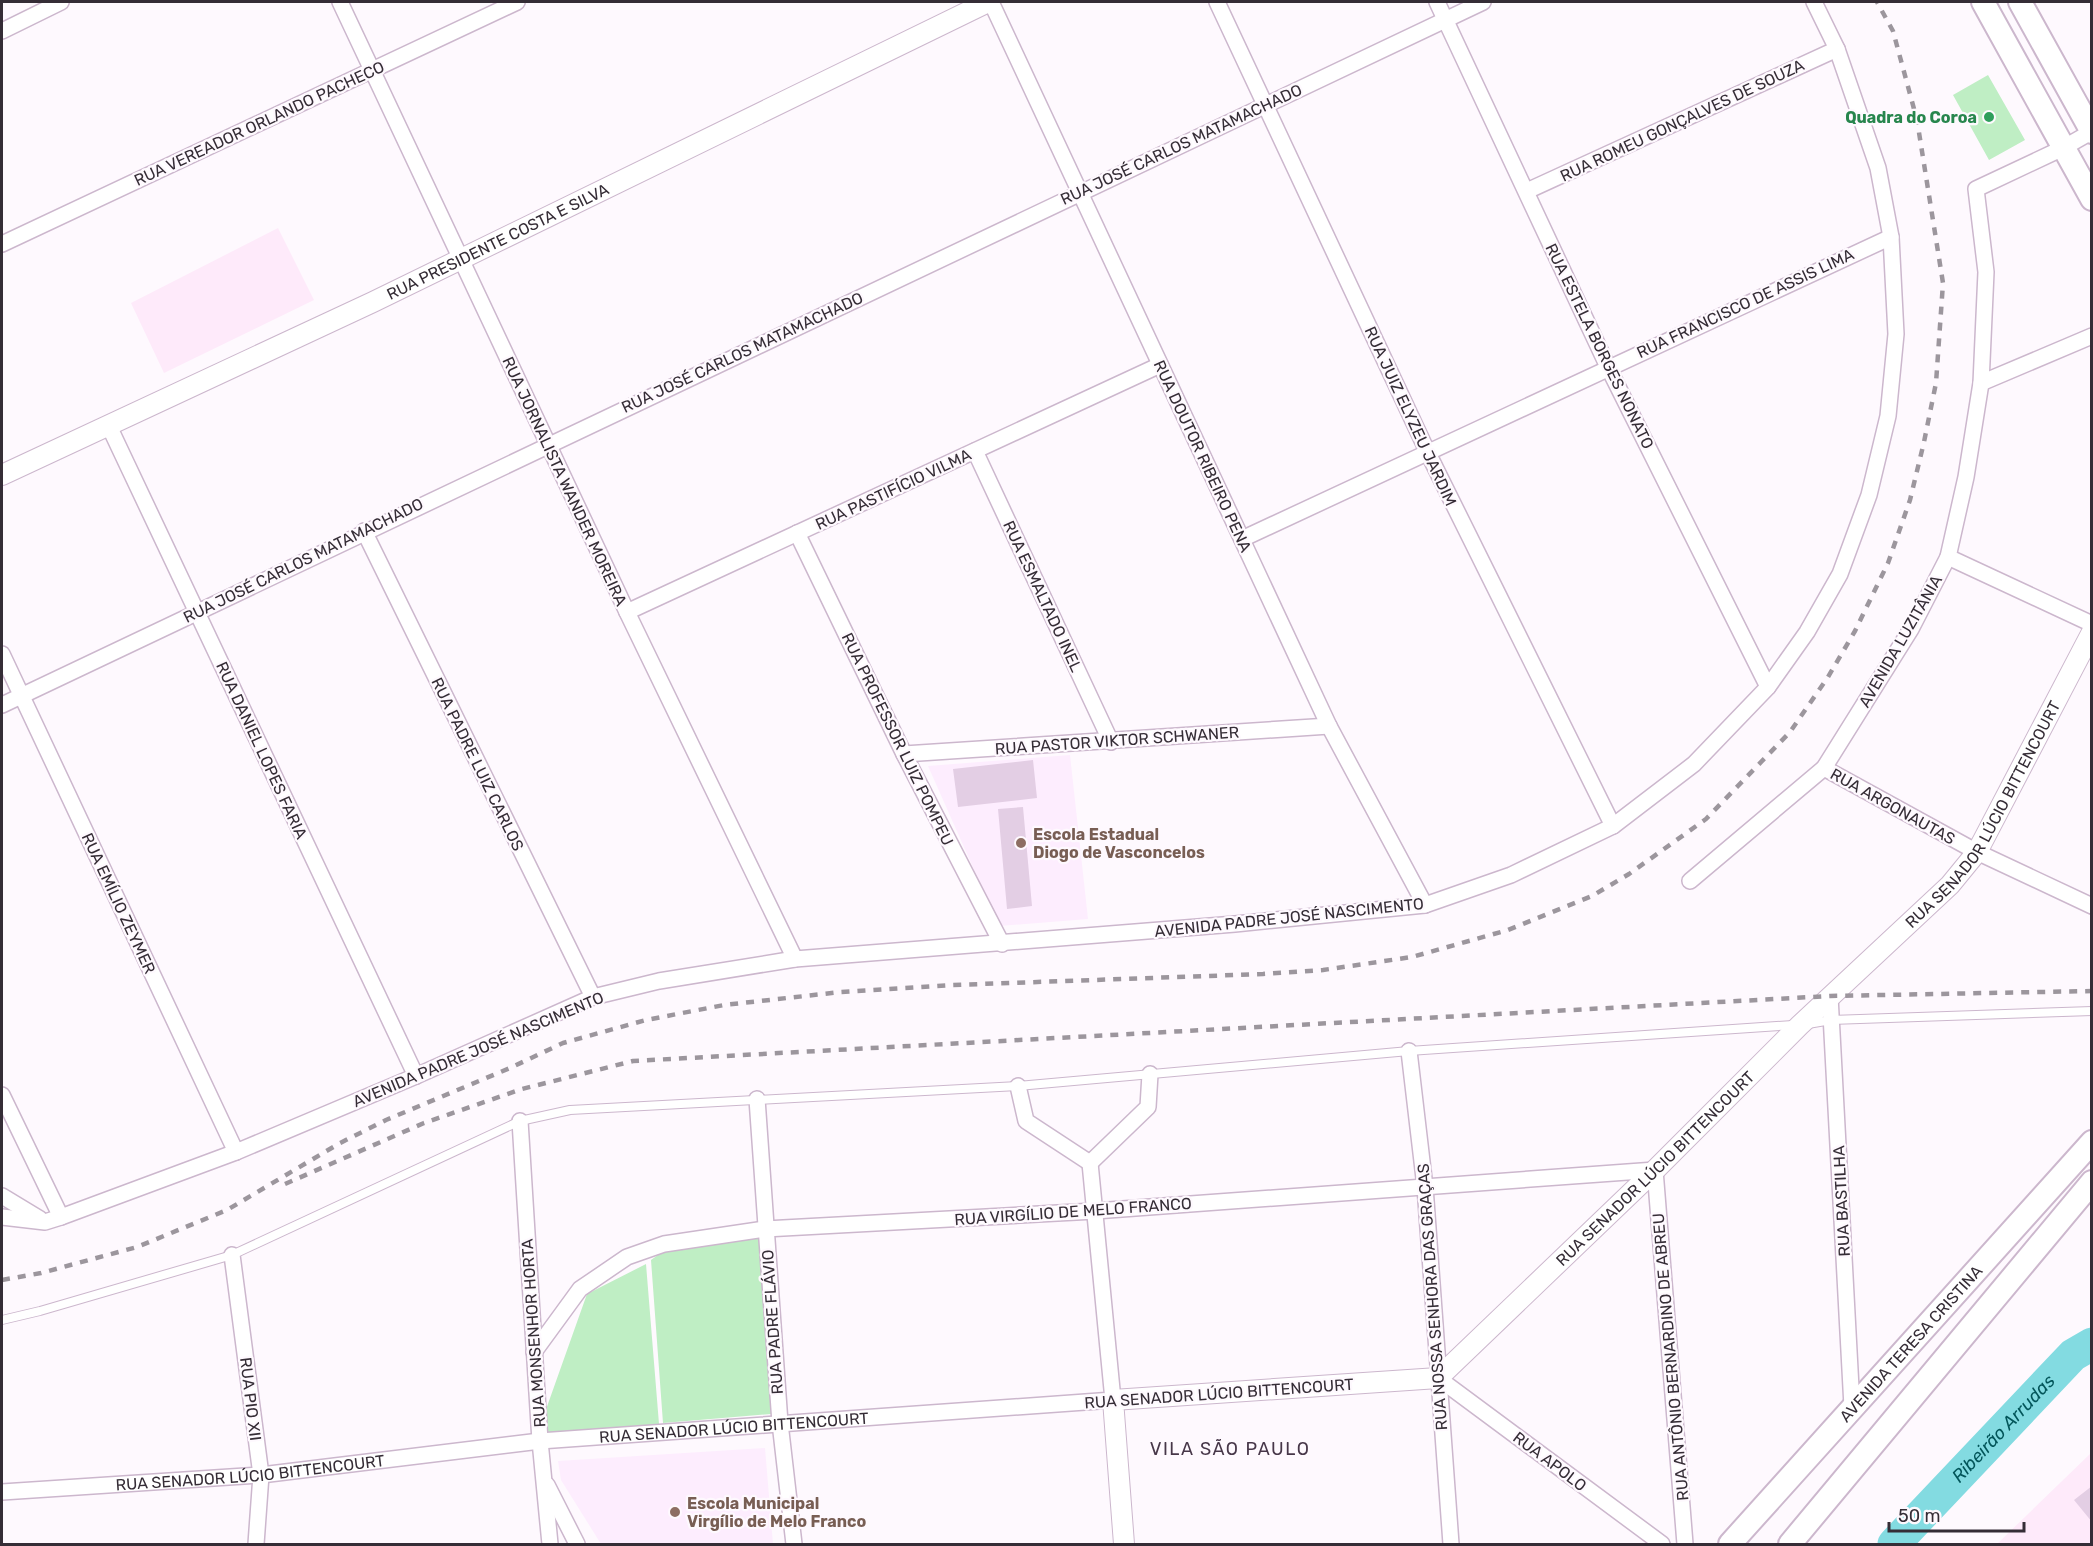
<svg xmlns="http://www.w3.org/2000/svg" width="2093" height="1546" font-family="Rubik,sans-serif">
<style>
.built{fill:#fdedfe}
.industrial{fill:#feeafa}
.green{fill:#bfeec4}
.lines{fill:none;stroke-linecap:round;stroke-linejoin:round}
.river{stroke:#83dbe1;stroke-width:33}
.building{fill:#e3cee4}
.service-casing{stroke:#ccb7cd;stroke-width:10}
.minor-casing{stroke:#ccb7cd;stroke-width:18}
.tertiary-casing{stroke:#ccb7cd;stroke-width:22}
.secondary-casing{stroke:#ccb7cd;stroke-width:26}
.service{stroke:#fff;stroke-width:8}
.minor{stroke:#fff;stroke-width:15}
.tertiary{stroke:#fff;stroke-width:20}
.secondary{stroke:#fff;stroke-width:22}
.rail{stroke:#9c969d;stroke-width:4.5;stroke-dasharray:8 8;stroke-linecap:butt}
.leisure-dot{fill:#2e9e5b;stroke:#fef9fe;stroke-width:2}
.education-dot{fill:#8d6e63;stroke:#fef9fe;stroke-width:2}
.labels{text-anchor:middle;stroke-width:4.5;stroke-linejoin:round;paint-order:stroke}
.leisure-label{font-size:16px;font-weight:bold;fill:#27864d;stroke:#fef9fe;text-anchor:end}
.street-label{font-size:16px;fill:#352d36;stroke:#fef9fe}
.education-label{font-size:16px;font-weight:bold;fill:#785e54;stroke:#fef9fe;text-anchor:start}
.water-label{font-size:18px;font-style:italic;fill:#03565a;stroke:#fef9fe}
.neighbourhood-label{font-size:18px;letter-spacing:1.5px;fill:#473749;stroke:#fef9fe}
</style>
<rect width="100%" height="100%" fill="#fef9fe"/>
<path class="built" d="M1070 755 1088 919 999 926 928 766Z
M765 1448 773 1544H601L561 1480 558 1461Z"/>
<path class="industrial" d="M278 228 314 300 164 373 131 303Z
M2091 1453V1544H1997Z"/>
<path class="green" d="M1988 75 2025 140 1989 160 1953 95Z
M761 1237 771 1414 663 1423 651 1260 662 1252Z
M646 1264 659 1424 548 1436 544 1415 587 1294Z"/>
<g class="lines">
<path class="river" id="s1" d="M1894 1544 2073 1355 2092 1344"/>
</g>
<path class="building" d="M1033 760 1037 798 958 807 953 769Z
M1023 807 1032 906 1007 909 998 809Z
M2092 1486V1522L2074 1500Z"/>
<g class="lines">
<defs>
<path id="service" d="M1808 1024 1831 1020 2092 1011
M2 1320 40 1311 232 1255 520 1121 570 1110 1018 1086 1409 1051 1793 1025"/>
<g id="minor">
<path d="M340 2 627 612 795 959"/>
<path d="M991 2 1329 726 1425 905"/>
<path d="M1217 2 1428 453 1613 826"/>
<path d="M1437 2 1608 367 1768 687"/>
<path d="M2 31 61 2"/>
<path d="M1527 191 1837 49"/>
<path d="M2 244 517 2"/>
<path d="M1981 383 2092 336"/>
<path d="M108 424 416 1076"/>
<path d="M975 451 1111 742"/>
<path d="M364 531 593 997"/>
<path d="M797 533 904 754 1002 944"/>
<path d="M1242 539 1891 237"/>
<path d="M1948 557 2092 624"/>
<path d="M627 612 1160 365"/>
<path d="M2 654 236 1152"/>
<path d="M2 705 1483 2"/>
<path d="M904 754 1329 726"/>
<path d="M1824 768 1977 852 2092 906"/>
<path d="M1690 881 1824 768 1911 629 1948 557 1966 477 1981 383 1986 272 1976 189 2063 148 2091 132"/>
<path d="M1830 996 1852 1407"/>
<path d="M1409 1051 1425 1187 1451 1544"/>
<path d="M1018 1086 1026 1121 1090 1163"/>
<path d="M2 1095 61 1217"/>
<path d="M757 1099 780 1423 794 1544"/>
<path d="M520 1121 540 1441 550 1544"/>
<path d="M1090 1163 1148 1107 1150 1074"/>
<path d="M2 1196 40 1219"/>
<path d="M2 1217 45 1222 61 1217 236 1152 416 1076 593 997 659 981 795 959 1235 924 1425 905 1511 875 1613 826 1694 764 1768 687 1807 632 1840 574 1869 495 1888 416 1896 334 1891 237 1878 168 1837 49 1814 2"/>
<path d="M232 1255 261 1475 256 1544"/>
<path d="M534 1352 580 1289 627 1257 664 1244 765 1229 1095 1211 1655 1170 1685 1544"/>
<path d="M1438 1378 1662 1544"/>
<path d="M547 1485 577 1544"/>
<path id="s2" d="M2 1492 261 1475 540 1441 1113 1400 1090 1163"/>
</g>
<g id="tertiary">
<path id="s3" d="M2 475 373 302 988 2"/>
<path id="s4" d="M1124 1544 1113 1400 1438 1378 1655 1170 1800 1025 1950 885 1977 852 2092 632"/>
</g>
<g id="secondary">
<path d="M1983 2 2092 199"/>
<path d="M2020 2 2092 132"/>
<path id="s5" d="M1730 1544 2092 1142"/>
<path d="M1790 1544 2092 1182"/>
</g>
</defs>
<use href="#service" class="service-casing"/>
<use href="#minor" class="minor-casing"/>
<use href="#tertiary" class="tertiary-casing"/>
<use href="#secondary" class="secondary-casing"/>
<use href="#service" class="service"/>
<use href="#minor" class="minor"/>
<use href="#tertiary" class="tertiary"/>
<use href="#secondary" class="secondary"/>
<path class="rail" d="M285 1184 424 1123 522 1089 633 1061 1830 996 2092 991
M2 1280 41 1273 137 1247 227 1210 340 1143 386 1120 510 1068 563 1043 646 1020 724 1005 841 992 953 985 1263 974 1323 970 1412 957 1508 930 1592 896 1629 874 1706 819 1790 732 1828 677 1855 631 1888 563 1910 500 1924 442 1936 383 1943 283 1917 120 1893 31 1877 2"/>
</g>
<circle class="leisure-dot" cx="1989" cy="117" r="6"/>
<g class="education-dot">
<circle cx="1021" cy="843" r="6"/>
<circle cx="675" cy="1512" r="6"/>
</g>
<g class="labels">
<g class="leisure-label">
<text x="1977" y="123">Quadra do Coroa</text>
</g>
<g class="street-label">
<text transform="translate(1682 120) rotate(-25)" y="6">RUA ROMEU GONÇALVES DE SOUZA</text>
<text transform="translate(259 123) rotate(-25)" y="6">RUA VEREADOR ORLANDO PACHECO</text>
<text transform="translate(1181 144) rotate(-25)" y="6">RUA JOSÉ CARLOS MATAMACHADO</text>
<text dy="6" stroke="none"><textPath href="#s3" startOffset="548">RUA PRESIDENTE COSTA E SILVA</textPath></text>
<text transform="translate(1745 303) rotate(-25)" y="6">RUA FRANCISCO DE ASSIS LIMA</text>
<text transform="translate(1600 346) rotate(64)" y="6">RUA ESTELA BORGES NONATO</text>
<text transform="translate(742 352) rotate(-25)" y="6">RUA JOSÉ CARLOS MATAMACHADO</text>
<text transform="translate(1411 416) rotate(65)" y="6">RUA JUIZ ELYZEU JARDIM</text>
<text transform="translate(1203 456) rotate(65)" y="6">RUA DOUTOR RIBEIRO PENA</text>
<text transform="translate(565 481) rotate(65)" y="6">RUA JORNALISTA WANDER MOREIRA</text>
<text transform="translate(893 489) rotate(-25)" y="6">RUA PASTIFÍCIO VILMA</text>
<text transform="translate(303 560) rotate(-26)" y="6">RUA JOSÉ CARLOS MATAMACHADO</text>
<text transform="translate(1043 596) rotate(65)" y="6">RUA ESMALTADO INEL</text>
<text transform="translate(1900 641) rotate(-60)" y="6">AVENIDA LUZITÂNIA</text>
<text transform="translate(898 739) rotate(64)" y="6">RUA PROFESSOR LUIZ POMPEU</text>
<text transform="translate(1117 740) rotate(-4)" y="6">RUA PASTOR VIKTOR SCHWANER</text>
<text transform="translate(262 750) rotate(65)" y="6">RUA DANIEL LOPES FARIA</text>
<text transform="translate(478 764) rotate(64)" y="6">RUA PADRE LUIZ CARLOS</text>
<text transform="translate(1893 806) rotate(29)" y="6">RUA ARGONAUTAS</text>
<text dy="6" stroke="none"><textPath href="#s4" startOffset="1258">RUA SENADOR LÚCIO BITTENCOURT</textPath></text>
<text transform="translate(119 903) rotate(65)" y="6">RUA EMÍLIO ZEYMER</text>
<text transform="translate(1289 917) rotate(-6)" y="6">AVENIDA PADRE JOSÉ NASCIMENTO</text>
<text transform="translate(478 1049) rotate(-23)" y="6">AVENIDA PADRE JOSÉ NASCIMENTO</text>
<text dy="6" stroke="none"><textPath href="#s4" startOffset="772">RUA SENADOR LÚCIO BITTENCOURT</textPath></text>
<text transform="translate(1841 1201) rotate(-93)" y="6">RUA BASTILHA</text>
<text transform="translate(1073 1211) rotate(-4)" y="6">RUA VIRGÍLIO DE MELO FRANCO</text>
<text transform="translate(1432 1297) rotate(-94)" y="6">RUA NOSSA SENHORA DAS GRAÇAS</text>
<text transform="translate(772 1322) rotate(-94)" y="6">RUA PADRE FLÁVIO</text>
<text transform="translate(533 1333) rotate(-94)" y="6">RUA MONSENHOR HORTA</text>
<text dy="6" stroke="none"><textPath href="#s5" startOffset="270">AVENIDA TERESA CRISTINA</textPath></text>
<text transform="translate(1670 1357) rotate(-95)" y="6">RUA ANTÔNIO BERNARDINO DE ABREU</text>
<text transform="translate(1219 1393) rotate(-4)" y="6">RUA SENADOR LÚCIO BITTENCOURT</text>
<text transform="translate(251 1399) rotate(83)" y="6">RUA PIO XII</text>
<text dy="6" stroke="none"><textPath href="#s2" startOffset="735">RUA SENADOR LÚCIO BITTENCOURT</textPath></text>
<text transform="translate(1550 1461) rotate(37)" y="6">RUA APOLO</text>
<text dy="6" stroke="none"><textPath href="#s2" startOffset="249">RUA SENADOR LÚCIO BITTENCOURT</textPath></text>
</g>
<g class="education-label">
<text x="1033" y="840">Escola Estadual<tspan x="1033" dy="18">Diogo de Vasconcelos</tspan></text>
<text x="687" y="1509">Escola Municipal<tspan x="687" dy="18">Virgílio de Melo Franco</tspan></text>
</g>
<g class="water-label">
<text dy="6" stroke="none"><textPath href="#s1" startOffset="159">Ribeirão Arrudas</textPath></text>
</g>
<g class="neighbourhood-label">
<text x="1230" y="1455">VILA SÃO PAULO</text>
</g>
</g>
<rect width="2093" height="1546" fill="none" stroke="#352d36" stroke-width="6"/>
<path d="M1889 1522v9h135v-9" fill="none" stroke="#352d36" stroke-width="3"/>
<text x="1898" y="1522" font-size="18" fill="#352d36" stroke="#fef9fe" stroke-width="4.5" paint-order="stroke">50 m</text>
</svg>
